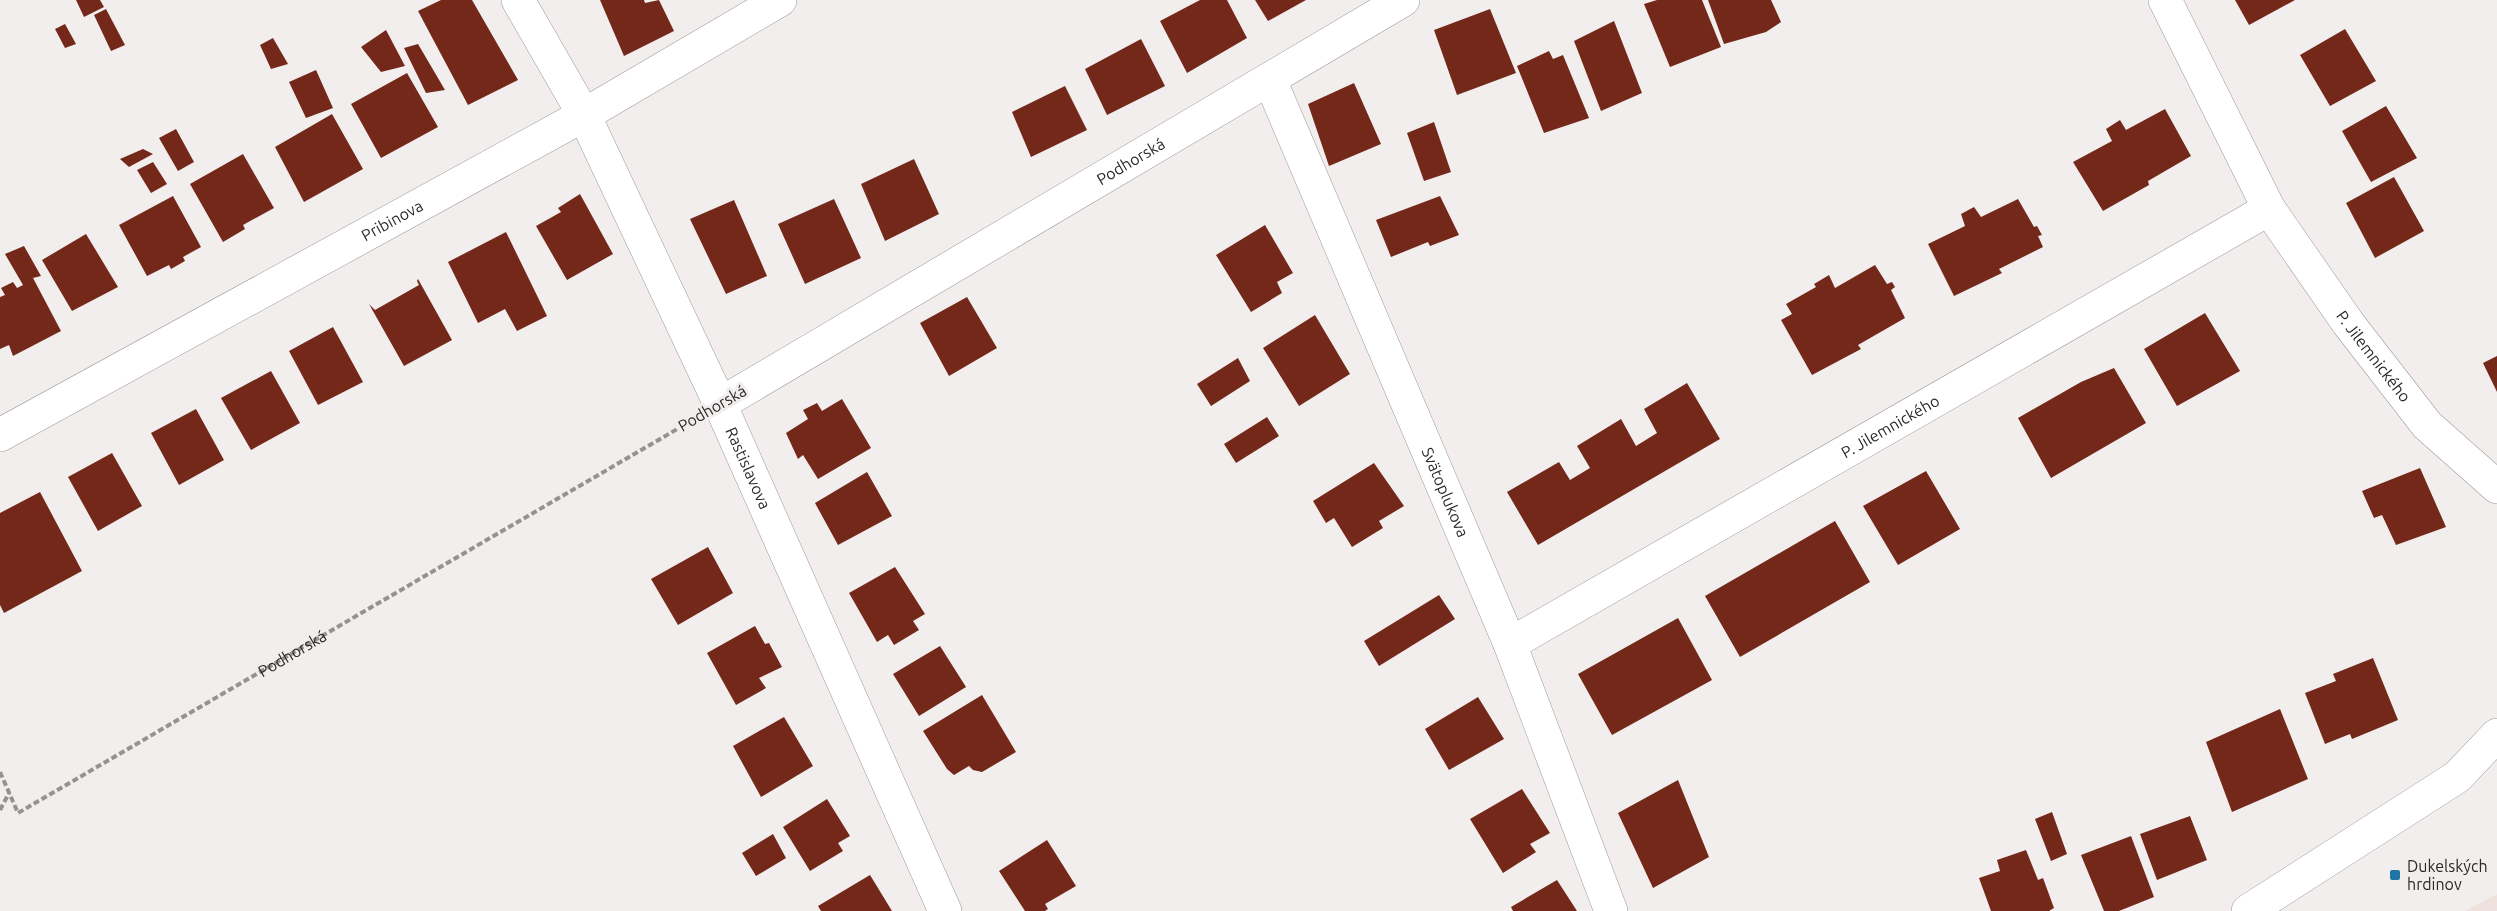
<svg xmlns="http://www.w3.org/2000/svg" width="2497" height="911" font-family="Ubuntu,sans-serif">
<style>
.built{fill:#eee1de}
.building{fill:#74281a}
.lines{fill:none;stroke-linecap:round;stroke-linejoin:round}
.street-casing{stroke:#9e9a99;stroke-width:34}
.path{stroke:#959291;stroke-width:4;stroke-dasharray:6 3;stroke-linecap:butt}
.street{stroke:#fff;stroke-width:33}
.poi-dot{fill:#2076a6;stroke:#f2eeed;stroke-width:2}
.labels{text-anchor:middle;stroke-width:6;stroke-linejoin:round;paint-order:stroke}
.street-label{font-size:16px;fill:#2b2929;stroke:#f2eeed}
.poi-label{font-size:16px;fill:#2b2929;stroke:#f2eeed;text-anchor:start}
</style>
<rect width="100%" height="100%" fill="#f2eeed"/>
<path class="built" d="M2497 894V911H2465Z"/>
<path class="building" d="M76 0H100L104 7 84 17Z
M441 0H472L518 80 468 105 418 11Z
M600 0H644L645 3 659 0 674 31 624 56Z
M1200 0H1227L1247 38 1187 73 1160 21Z
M1255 0H1306L1268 21Z
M1657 0H1702L1721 47 1670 67 1644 4Z
M1708 0H1771L1781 22 1766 32 1724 44Z
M2235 0H2295L2249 25Z
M106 9 125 45 111 51 94 15Z
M1490 9 1516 73 1457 95 1434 30Z
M1614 21 1642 93 1601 111 1574 41Z
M65 24 76 44 65 48 55 29Z
M2345 29 2376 81 2330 106 2300 55Z
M386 30 405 66 381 72 361 47Z
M273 38 288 64 271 69 260 45Z
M1141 39 1165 86 1107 115 1085 69Z
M418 44 445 90 426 93 404 48Z
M1549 51 1553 59 1563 55 1589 118 1544 133 1517 66Z
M316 70 333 108 306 118 289 82Z
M407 73 438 127 381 158 351 104Z
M1354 83 1381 144 1329 166 1308 104Z
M1065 86 1087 130 1031 157 1012 112Z
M2386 106 2417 158 2371 182 2342 131Z
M2165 109 2191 156 2148 181 2149 185 2103 211 2073 162 2112 141 2106 129 2120 120 2126 130Z
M332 114 363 169 304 202 275 147Z
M1434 122 1451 172 1424 181 1407 133Z
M176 129 194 162 178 171 159 138Z
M143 149 153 154 129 167 120 159Z
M243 154 274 208 243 225 245 229 223 242 190 184Z
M914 159 939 214 885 241 861 184Z
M153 162 167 184 151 193 137 170Z
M2394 177 2424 231 2375 258 2346 203Z
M580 194 613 254 567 280 536 226 561 212 558 208Z
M173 196 201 247 183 257 185 261 171 269 169 265 147 276 119 225Z
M1440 196 1459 235 1430 246 1428 242 1391 257 1376 220Z
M834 199 861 258 805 284 778 224Z
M2018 199 2034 227 2037 226 2042 235 2038 236 2043 247 1999 269 2002 273 1954 296 1928 244 1965 226 1961 214 1974 207 1981 217Z
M734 200 767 276 726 294 690 219Z
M1265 225 1293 273 1277 282 1282 293 1251 312 1216 255Z
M506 232 547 316 517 331 505 309 478 323 448 262Z
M86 234 118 287 72 311 42 260Z
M24 246 41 276 33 278 61 331 13 356 9 345 0 349V297L5 295 1 288 13 282 17 288 23 285 5 254Z
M1875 265 1887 284 1892 282 1895 287 1891 290 1905 318 1858 345 1861 349 1812 375 1781 320 1792 314 1786 304 1816 287 1814 284 1829 275 1835 288Z
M418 279 452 340 404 366 369 304 375 310 419 285 417 281Z
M967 297 997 348 949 376 920 323Z
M2205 313 2240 371 2177 406 2144 349Z
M1315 315 1350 374 1299 406 1263 348Z
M333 327 363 382 318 405 289 351Z
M2497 356V392L2483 363Z
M1238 358 1250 381 1211 406 1197 384Z
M2114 368 2146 423 2051 478 2018 418 2081 382Z
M271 371 300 423 251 450 221 398Z
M1687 383 1720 439 1538 545 1507 492 1559 462 1570 480 1590 468 1577 446 1621 419 1636 446 1657 433 1644 409Z
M842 399 871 448 818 479 803 455 798 459 786 433 808 419 803 410 817 403 822 411Z
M196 409 224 460 179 485 151 433Z
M1267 417 1279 436 1236 463 1224 444Z
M112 453 142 506 98 531 68 477Z
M1374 463 1404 506 1379 521 1383 528 1352 547 1334 518 1326 523 1313 501Z
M2420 468 2446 527 2396 545 2382 515 2374 518 2362 491Z
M1926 471 1960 529 1898 565 1863 506Z
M867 472 892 516 838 545 815 503Z
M40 492 82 571 4 613 0 605V513Z
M1835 521 1870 582 1740 657 1705 596Z
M708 547 733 593 678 625 651 579Z
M895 567 925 614 913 621 919 630 894 645 888 635 877 642 849 593Z
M1439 595 1455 619 1379 666 1364 641Z
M1678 618 1712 680 1612 735 1578 674Z
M755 626 765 644 769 643 782 667 759 678 766 688 736 705 707 653Z
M940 646 966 687 919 716 893 674Z
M2373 658 2398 720 2352 739 2350 734 2325 744 2305 693 2336 681 2333 674Z
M982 695 1016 752 982 772 973 770 969 766 954 775 947 769 923 731Z
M1478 697 1504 739 1449 770 1425 729Z
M2280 709 2308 779 2232 812 2206 742Z
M784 717 813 766 761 797 733 746Z
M1678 780 1709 857 1653 888 1618 813Z
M1522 789 1550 833 1530 844 1536 852 1503 873 1470 819Z
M827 799 850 836 838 843 843 851 810 871 783 827Z
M2052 812 2067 854 2051 861 2035 819Z
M2190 816 2207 860 2157 880 2140 834Z
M773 834 786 858 756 876 742 853Z
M2131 836 2154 897 2119 911H2104L2081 855Z
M1047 840 1076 886 1045 904 1048 909 1045 911H1025L999 871Z
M2026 850 2038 880 2043 878 2054 908 2049 911H1991L1979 878 2000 871 1997 860Z
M870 875 892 911H821L818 906Z
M1557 880 1577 911H1513L1511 907Z"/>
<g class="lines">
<defs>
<g id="street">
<path id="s2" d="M518 0 584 115 720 404 945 911"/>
<path id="s3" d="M2165 0 2269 209 2348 323 2427 425 2497 487"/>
<path id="s4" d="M1270 80 1510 644 1611 911"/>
<path id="s5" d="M720 404 1403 0"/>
<path id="s6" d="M0 435 584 115 780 0"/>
<path id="s7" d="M1510 644 2269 209"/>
<path d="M2248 911 2457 777 2497 735"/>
</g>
</defs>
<use href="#street" class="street-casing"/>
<g class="path">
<path id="s1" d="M0 772 18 813 691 421"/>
<path d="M0 810 9 793"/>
</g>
<use href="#street" class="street"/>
</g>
<rect class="poi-dot" x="2389" y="869" width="12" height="12" rx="3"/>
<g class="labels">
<g class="street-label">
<text dy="6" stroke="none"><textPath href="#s5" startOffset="477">Podhorská</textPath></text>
<text dy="6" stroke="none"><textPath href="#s6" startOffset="447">Pribinova</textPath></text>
<text dy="6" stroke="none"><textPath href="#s3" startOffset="414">P. Jilemnického</textPath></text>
<text transform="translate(712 408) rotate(-30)" y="6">Podhorská</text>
<text dy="6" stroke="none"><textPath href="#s7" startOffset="438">P. Jilemnického</textPath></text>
<text dy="6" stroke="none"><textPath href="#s2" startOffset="522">Rastislavova</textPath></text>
<text dy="6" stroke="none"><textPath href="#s4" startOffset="448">Svätoplukova</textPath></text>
<text dy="6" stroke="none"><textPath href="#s1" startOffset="362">Podhorská</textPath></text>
</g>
<g class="poi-label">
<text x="2407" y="872">Dukelských<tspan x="2407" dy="18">hrdinov</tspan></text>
</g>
</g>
</svg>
